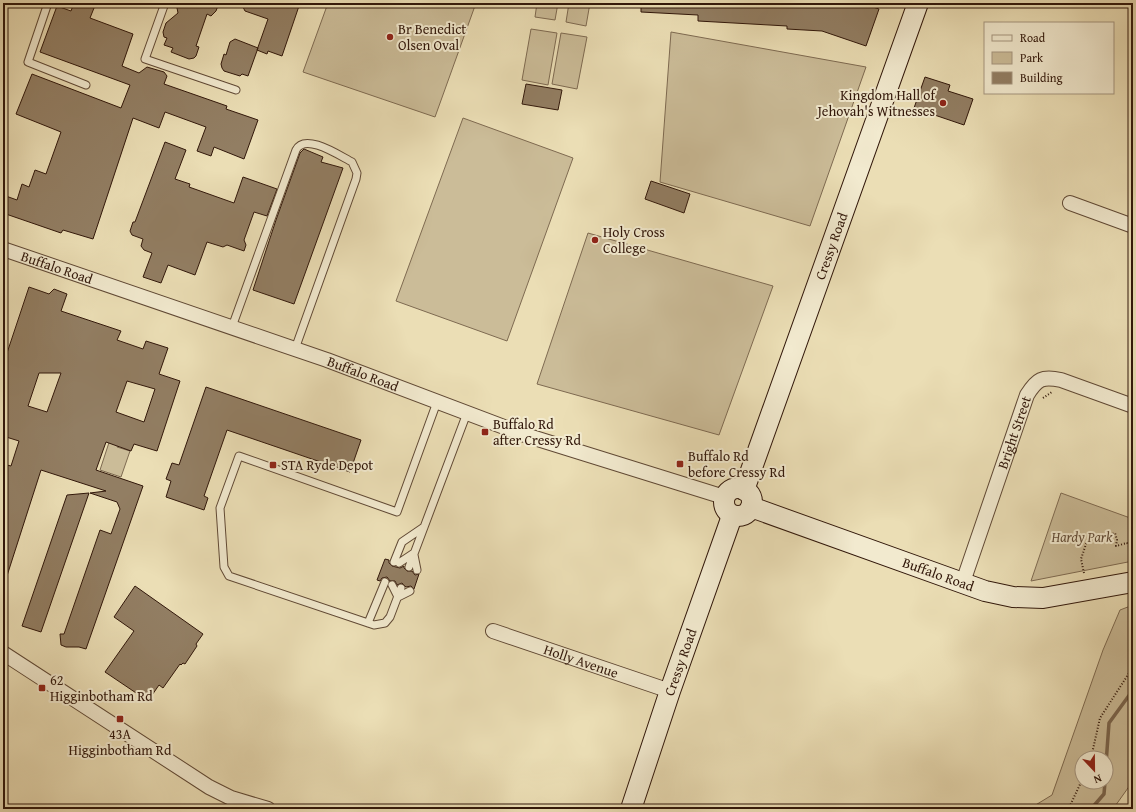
<svg xmlns="http://www.w3.org/2000/svg" width="1136" height="812" font-family="'Gentium Book Plus',serif">
<style>
.green{fill:#cbbc98;stroke:#7e6a51;fill-rule:evenodd}
.lines{fill:none;stroke-linecap:round;stroke-linejoin:round}
.stream{stroke:#7b664e;stroke-width:3.5}
.building{fill:#927e63;stroke:#31170a;fill-rule:evenodd}
.lane-casing{stroke:#604935;stroke-width:9}
.street-casing{stroke:#604935;stroke-width:16}
.secondary-casing{stroke:#31170a;stroke-width:22}
.path{stroke:#31170a;stroke-width:2;stroke-dasharray:1 2;stroke-linecap:butt}
.lane{stroke:#f2eacf;stroke-width:7}
.street{stroke:#f2eacf;stroke-width:14}
.secondary{stroke:#f2eacf;stroke-width:20}
.poi-dot{fill:#8f2418;stroke:#f2eacf;stroke-width:1.5}
.labels{text-anchor:middle;stroke-width:4;stroke-linejoin:round;paint-order:stroke}
.poi-label{font-size:14px;fill:#31170a;stroke:#f2eacf;text-anchor:start}
.street-label{font-size:14px;fill:#31170a;stroke:#f2eacf}
.park-label{font-size:14px;font-style:italic;fill:#5f4935;stroke:#f2eacf}
</style>
<rect width="100%" height="100%" fill="#ebdeb5"/>
<filter id="stains"><feTurbulence type="fractalNoise" baseFrequency=".005" numOctaves="4"/><feColorMatrix values="0 0 0 0 .2 0 0 0 0 .09 0 0 0 0 .02 0 0 0 .5 -.17"/></filter>
<radialGradient id="worn" r=".72"><stop offset=".6" stop-color="#630" stop-opacity="0"/><stop offset="1" stop-color="#630" stop-opacity=".3"/></radialGradient>
<path class="green" d="M328 3H476L435 117 303 72Z
M537 3H558L555 20 535 17Z
M569 3H590L586 26 566 22Z
M531 29 557 33 548 85 522 80Z
M671 32 866 67 810 226 660 182Z
M561 33 587 37 577 89 552 84Z
M463 118 573 158 507 341 396 301Z
M588 233 773 286 719 435 537 384Z
M118 415 127 418 117 447 130 451 121 477 100 470Z
M1061 493 1133 519V561L1031 581Z
M1133 605V720L1131 723 1133 745V781L1113 809H1029L1052 795 1103 650 1120 610ZM1082 758H1106V782H1082Z"/>
<g class="lines">
<path class="stream" d="M1106 764 1109 723 1133 690
M1091 809 1104 794 1105 782"/>
</g>
<path class="building" d="M74 3H96L90 18 133 34 122 66 139 73 147 67 164 72 167 76 164 84 227 106 226 109 258 120 244 159 214 147 211 156 197 151 206 127 165 112 159 128 133 118 93 239 63 230 61 233 3 213V195L17 200 22 184 29 187 35 170 46 174 61 132 16 114 32 74 121 108 130 85 40 52 57 6 71 11Z
M176 3H219L216 11 211 16 207 14 196 46 199 47 196 56 194 58 189 59 171 52 173 48 164 45 167 38 164 37 163 32 166 23 178 13Z
M241 3H300L282 56 268 51 267 54 257 50 268 19 245 11Z
M641 3H861L879 9 866 46 822 31 787 29V26L698 21V15L641 12Z
M235 39 258 48 248 76 242 74 240 76 224 71 222 68 221 64 224 54 226 55 230 42Z
M925 77 950 85 948 91 973 99 964 125 914 108Z
M526 84 562 90 558 110 522 104Z
M165 142 186 150 175 179 190 184 189 187 234 203 243 177 277 189 267 216 254 212 244 240 246 245 244 251 227 245 223 247 207 242 195 275 168 265 161 283 143 277 152 253 144 250 141 246 143 239 132 235 130 231 133 222H135Z
M304 149 323 157 321 162 343 168 294 304 253 290 276 220 300 153Z
M651 181 690 194 684 213 645 199Z
M29 287 49 294 54 289 67 294 61 311 121 331 117 340 143 349 146 341 168 348 159 374 180 381 157 451 134 444 131 451 106 442 96 470 143 486 86 649 79 647H66L61 645 60 634H64L100 530 111 534 120 509 117 502 90 493 106 491 41 470 5 582H3V464L11 466 19 441 3 436V365ZM39 373H61L47 412 28 406ZM127 381 155 389 144 422 116 412Z
M206 387 361 440 350 472 227 430 204 496 208 498 204 510 166 497 171 481 166 479 172 463 179 465Z
M89 493 41 632 22 626 67 495Z
M385 559 389 560V563L392 566 400 568 404 566V568L407 571H412L415 575 419 574 414 589 411 586 406 587 402 583 397 585 395 581H390L387 577 382 578 380 581 377 580Z
M135 586 203 634 196 644 197 646 185 664 183 663 181 665 180 664 163 688 159 685 148 701 105 672 134 631 114 617Z"/>
<g class="lines">
<defs>
<path id="lane" d="M48 3 28 62 86 85
M165 3 145 59 236 90
M232 327 296 150C305 132 340 156 352 162L357 173 356 179 295 349
M414 555 417 570
M394 562 402 542 424 527
M399 563 414 553
M409 567 467 413
M392 585 398 597
M401 588 390 617 385 623 374 625 229 576 224 567 220 508 239 456 397 512 437 402
M398 597 410 591
M368 623 385 582"/>
<g id="street">
<path d="M1070 203 1133 226"/>
<path id="s1" d="M3 249 327 360 525 435 724 497"/>
<path id="s2" d="M963 582 1027 395C1037 379 1042 376 1061 380L1133 406"/>
<path id="s3" d="M493 631 670 691"/>
<path d="M3 653 209 787 231 798 268 809"/>
</g>
<g id="secondary">
<circle cx="738" cy="502" r="14"/>
<path id="s4" d="M744 490 918 3"/>
<path id="s5" d="M751 507 985 591 1013 597 1043 598 1133 582"/>
<path id="s6" d="M631 809 670 691 732 516"/>
</g>
</defs>
<use href="#lane" class="lane-casing"/>
<use href="#street" class="street-casing"/>
<use href="#secondary" class="secondary-casing"/>
<path class="path" d="M1043 398 1052 392
M1084 573 1081 559 1087 541 1115 533 1117 540 1116 546 1127 543 1133 552
M1091 758 1100 718 1133 667
M1067 809 1069 808 1082 780"/>
<use href="#lane" class="lane"/>
<use href="#street" class="street"/>
<use href="#secondary" class="secondary"/>
</g>
<g class="poi-dot">
<circle cx="390" cy="37" r="4"/>
<circle cx="943" cy="103" r="4"/>
<circle cx="595" cy="240" r="4"/>
<rect x="481" y="428" width="8" height="8" rx="2"/>
<rect x="676" y="460" width="8" height="8" rx="2"/>
<rect x="269" y="461" width="8" height="8" rx="2"/>
<rect x="38" y="684" width="8" height="8" rx="2"/>
<rect x="116" y="715" width="8" height="8" rx="2"/>
</g>
<g class="labels">
<g class="poi-label">
<text x="398" y="34">Br Benedict<tspan x="398" dy="16">Olsen Oval</tspan></text>
<text x="935" y="100" text-anchor="end">Kingdom Hall of<tspan x="935" dy="16">Jehovah's Witnesses</tspan></text>
<text x="603" y="237">Holy Cross<tspan x="603" dy="16">College</tspan></text>
<text x="493" y="429">Buffalo Rd<tspan x="493" dy="16">after Cressy Rd</tspan></text>
<text x="688" y="461">Buffalo Rd<tspan x="688" dy="16">before Cressy Rd</tspan></text>
<text x="281" y="470">STA Ryde Depot</text>
<text x="50" y="685">62<tspan x="50" dy="16">Higginbotham Rd</tspan></text>
<text x="120" y="739" text-anchor="middle">43A<tspan x="120" dy="16">Higginbotham Rd</tspan></text>
</g>
<g class="street-label">
<text dy="5" stroke="none"><textPath href="#s4" startOffset="259">Cressy Road</textPath></text>
<text dy="5" stroke="none"><textPath href="#s1" startOffset="57">Buffalo Road</textPath></text>
<text dy="5" stroke="none"><textPath href="#s1" startOffset="381">Buffalo Road</textPath></text>
<text dy="5" stroke="none"><textPath href="#s2" startOffset="158">Bright Street</textPath></text>
<text dy="5" stroke="none"><textPath href="#s5" startOffset="199">Buffalo Road</textPath></text>
<text dy="5" stroke="none"><textPath href="#s3" startOffset="93">Holly Avenue</textPath></text>
<text dy="5" stroke="none"><textPath href="#s6" startOffset="155">Cressy Road</textPath></text>
</g>
<g class="park-label">
<text x="1082" y="542">Hardy Park</text>
</g>
</g>
<rect width="1136" height="812" fill="none" stroke="#ebdeb5" stroke-width="16"/>
<rect x="4" y="4" width="1128" height="804" fill="none" stroke="#31170a" stroke-width="2"/>
<rect x="8" y="8" width="1120" height="796" fill="none" stroke="#31170a"/>
<rect x="984" y="22" width="130" height="72" fill="#f2eacf" stroke="#a59680"/>
<rect x="992" y="35" width="20" height="6" fill="#f2eacf" stroke="#a59680"/>
<text x="1020" y="42" font-size="12" fill="#31170a">Road</text>
<rect x="992" y="52" width="20" height="12" fill="#cbbc98" stroke="#a59680"/>
<text x="1020" y="62" font-size="12" fill="#31170a">Park</text>
<rect x="992" y="72" width="20" height="12" fill="#927e63" stroke="#a59680"/>
<text x="1020" y="82" font-size="12" fill="#31170a">Building</text>
<g transform="translate(1094 770) rotate(158)"><circle r="19" fill="#f2eacf" stroke="#a59680"/>
<path d="M0-3L7 15L0 10L-7 15Z" fill="#8f2418"/>
<text y="-6" font-size="11" font-weight="bold" text-anchor="middle" fill="#31170a">N</text>
</g>
<rect width="100%" height="100%" filter="url(#stains)"/>
<rect width="100%" height="100%" fill="url(#worn)"/>
</svg>
